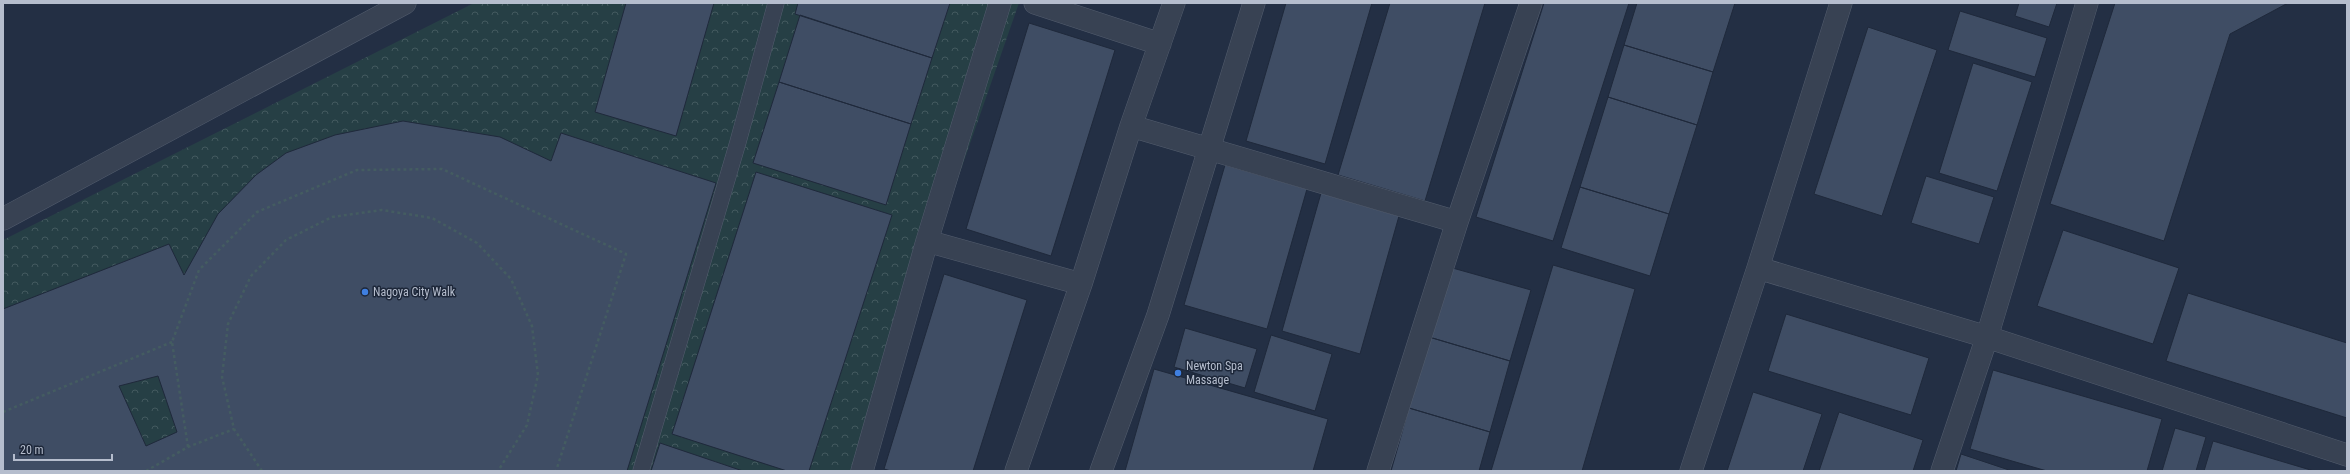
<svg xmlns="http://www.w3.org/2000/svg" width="2350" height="474" font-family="'Roboto Condensed',sans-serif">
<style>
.forest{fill:url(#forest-crowns)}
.building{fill:#3f4d64;stroke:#1f293b;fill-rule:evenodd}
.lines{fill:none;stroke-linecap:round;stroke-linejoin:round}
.service-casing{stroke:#535d6e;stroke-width:17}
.minor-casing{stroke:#535d6e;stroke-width:23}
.tertiary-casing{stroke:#535d6e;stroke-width:23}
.path{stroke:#445c61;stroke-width:2.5;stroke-dasharray:3 3;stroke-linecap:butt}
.service{stroke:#384253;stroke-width:16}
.minor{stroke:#384253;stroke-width:22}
.tertiary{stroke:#384253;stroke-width:22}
.shop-dot{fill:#3f7fe0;stroke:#1d2739;stroke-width:1.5}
.labels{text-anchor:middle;stroke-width:3;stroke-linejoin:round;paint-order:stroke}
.poi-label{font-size:12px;fill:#b5bdcd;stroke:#1d2739;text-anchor:start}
</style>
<defs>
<pattern id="forest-crowns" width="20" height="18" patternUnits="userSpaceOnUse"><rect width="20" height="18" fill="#263f45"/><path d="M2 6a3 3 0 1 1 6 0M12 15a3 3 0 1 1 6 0" fill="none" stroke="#43595f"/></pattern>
</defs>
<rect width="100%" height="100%" fill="#232f44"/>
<path class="forest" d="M474 3H1019L856 471H3V240Z"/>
<path class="building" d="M626 3H714L676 136 595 112Z
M798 3H950L932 58 795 14Z
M1286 3H1372L1325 164 1246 141Z
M1390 3H1485L1425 201 1338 175Z
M1544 3H1629L1553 241 1476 217Z
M1637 3H1735L1713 72 1624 45Z
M2019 3H2057L2049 27 2015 16Z
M2115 3H2288L2230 34 2164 241 2050 204Z
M1960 11 2047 38 2035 77 1948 50Z
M800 15 932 58 911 124 779 82Z
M1029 23 1115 50 1051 256 966 229Z
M1868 27 1937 50 1882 216 1814 194Z
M1624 45 1713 72 1697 125 1608 97Z
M1973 63 2032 82 1997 191 1939 173Z
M779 82 911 124 886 205 753 163Z
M1608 97 1697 125 1669 214 1580 187Z
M403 121 500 137 551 161 561 133 716 183 627 471H3V309L169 244 184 275 218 214 256 175 286 153 335 135ZM158 376 177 432 146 446 119 386Z
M1225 165 1307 189 1267 329 1184 305Z
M756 172 892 215 809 471H787L672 434Z
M1926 176 1994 197 1979 244 1911 223Z
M1580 187 1669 214 1650 276 1561 248Z
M1321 193 1399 216 1360 354 1282 331Z
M2063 230 2179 268 2153 344 2037 306Z
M1553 265 1635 289 1582 471H1491Z
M1449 267 1531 290 1510 361 1429 337Z
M944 274 1027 300 973 471H891L884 469Z
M2188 293 2347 343V418L2166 361Z
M1786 314 1929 358 1911 415 1768 371Z
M1185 328 1257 349 1245 388 1174 367Z
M1271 335 1332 354 1315 411 1254 392Z
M1429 337 1510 361 1490 432 1409 408Z
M1154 369 1328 419 1313 471H1125Z
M1993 370 2162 419 2147 471H2047L1970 449Z
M1753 392 1822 414 1803 471H1727Z
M1409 408 1490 432 1479 471H1391Z
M1839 412 1923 440 1913 471H1819Z
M2175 428 2206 437 2196 471H2162Z
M2213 441 2314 471H2204Z
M660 443 743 471H651Z
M1961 454 2012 471H1956Z"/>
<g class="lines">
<defs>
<path id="service" d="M641 471 738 142 776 3"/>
<path id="minor" d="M1035 3 1160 44
M1131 126 1457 222
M927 241 1081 284
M1758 268 1987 337 2347 455
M862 471 927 241 1000 3
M1016 471 1081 284 1131 126 1174 3
M1101 471 1158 315 1254 3
M1378 471 1457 222 1531 3
M1691 471 1758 268 1841 3
M1942 471 1987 337 2087 3"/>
<path id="tertiary" d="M3 219 405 3"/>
</defs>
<use href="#service" class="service-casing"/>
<use href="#minor" class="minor-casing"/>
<use href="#tertiary" class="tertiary-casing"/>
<path class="path" d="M3 412 172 342
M188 447 172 342 199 270 257 212 357 170 442 169 626 254 556 471
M146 471 188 447 234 429
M262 471 234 429 222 377 228 324 251 276 286 240 332 217 382 210 432 218 477 243 511 279 532 326 538 375 527 425 498 471"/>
<use href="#service" class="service"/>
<use href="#minor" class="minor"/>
<use href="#tertiary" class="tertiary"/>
</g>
<g class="shop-dot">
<circle cx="365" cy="292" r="4"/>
<circle cx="1178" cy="373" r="4"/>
</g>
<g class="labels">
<g class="poi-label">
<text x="373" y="296">Nagoya City Walk</text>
<text x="1186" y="370">Newton Spa<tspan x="1186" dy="14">Massage</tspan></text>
</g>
</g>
<rect width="2350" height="474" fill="none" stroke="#b5bdcd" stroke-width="8"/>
<path d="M14 454v6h98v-6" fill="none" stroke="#b5bdcd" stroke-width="2"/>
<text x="20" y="454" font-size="12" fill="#b5bdcd" stroke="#1d2739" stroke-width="3" paint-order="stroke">20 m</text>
</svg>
